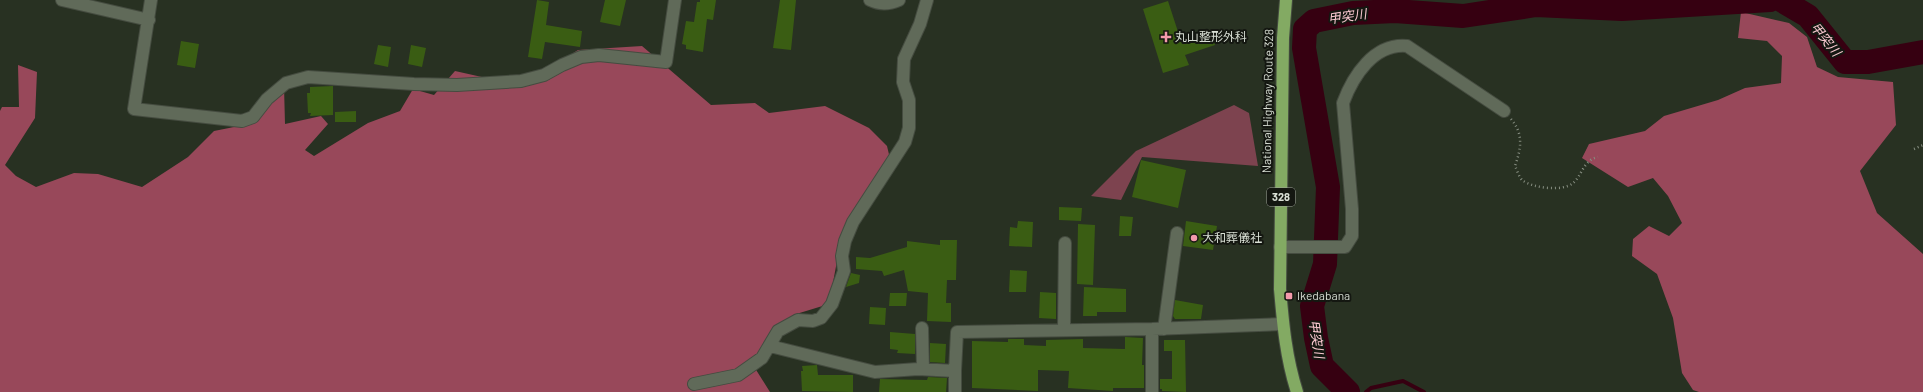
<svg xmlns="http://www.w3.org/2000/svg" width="1923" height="392" font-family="Barlow,'Noto Sans JP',sans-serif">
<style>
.green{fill:#7d434f}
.forest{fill:#98485a}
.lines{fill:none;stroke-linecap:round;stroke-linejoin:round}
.stream{stroke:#360011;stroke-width:4}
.river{stroke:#360011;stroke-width:24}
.building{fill:#3a5d13}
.street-casing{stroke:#454c40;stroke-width:14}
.highway-casing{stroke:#454c40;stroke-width:14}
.path{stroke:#868e81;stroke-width:2.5;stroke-dasharray:1 3;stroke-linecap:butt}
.street{stroke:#606a59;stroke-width:12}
.highway{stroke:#83aa63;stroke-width:12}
.poi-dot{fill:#f39aab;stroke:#141711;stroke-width:1.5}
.labels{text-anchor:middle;stroke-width:4;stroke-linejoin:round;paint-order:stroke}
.shield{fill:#141711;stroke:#9ea39a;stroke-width:1}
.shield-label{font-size:11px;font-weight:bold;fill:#d9dfd5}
.poi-label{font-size:12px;fill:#d9dfd5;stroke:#141711;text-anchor:start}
.street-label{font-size:12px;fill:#d9dfd5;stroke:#141711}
.water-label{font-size:13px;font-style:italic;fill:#f9c8d0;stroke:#141711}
</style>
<rect width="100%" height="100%" fill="#283122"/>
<path class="green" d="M1234 105 1249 113 1258 166 1142 157 1121 200 1091 196 1136 151Z"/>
<path class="forest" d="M1741 12 1789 23 1807 37 1817 67 1838 77 1893 82 1896 125 1860 171 1877 213 1923 254V392H1699L1693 390 1682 373 1673 318 1657 274 1632 256 1633 239 1649 226 1669 236 1682 223 1668 196 1653 178 1628 187 1582 158 1589 144 1645 131 1664 116 1718 100 1745 88 1781 83 1782 56 1767 41 1738 38Z
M642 46 711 105 755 103 769 113 825 106 869 128 887 146 892 167 837 261 829 304 793 315 771 335 753 365 770 392H0V111L2 107H19L18 65 37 72 35 118 5 165 16 176 36 187 74 173 98 174 142 187 188 157 214 131 239 126 284 86 285 124 321 116 328 124 305 150 314 156 368 123 400 111 413 89 434 95 455 71 523 86 578 50Z"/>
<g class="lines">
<path class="stream" d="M1730 2 1731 0
M1366 392 1371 388 1403 381 1424 392"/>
<path class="river" d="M1781 0 1808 16 1845 62H1868L1923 52
M1348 392 1322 366 1316 338 1312 306 1325 264 1328 187 1304 48 1305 29 1314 21 1353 13 1395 11 1463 16 1536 5 1622 9 1770 0"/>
</g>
<path class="building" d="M537 0 549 2 546 25 582 31 580 47 545 42 542 59 528 57Z
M605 0H626L620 26 600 22Z
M700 0H716L713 20 707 19 703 52 686 49V45L682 44 686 21 694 22 697 2H700Z
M780 0H796L791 50 773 48Z
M1168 1 1182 44 1212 34 1215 45 1185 55 1189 65 1163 73 1143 9Z
M181 41 199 44 195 68 177 65Z
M378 45 391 47 388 67 374 64Z
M411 45 426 48 422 67 408 64Z
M333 86V115L310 116 311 113H308L307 93H310V87Z
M356 111V122H335V112Z
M1141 160 1186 170 1178 208 1132 197Z
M1059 207 1082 208 1081 221 1059 220Z
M1120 216 1133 217 1131 236H1119Z
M1018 221 1033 222 1032 247 1009 246 1010 227 1017 228Z
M1186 221 1217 226 1213 250 1183 246Z
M1078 224 1095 225 1093 285 1077 284Z
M940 240H957L956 280H947L946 303H951V322L927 321 928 293 908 291 904 270 884 276 882 271 856 269V257L870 258 907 247V241L940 245Z
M1010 270 1027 271 1026 292H1009Z
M851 273 860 275 859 283 846 287Z
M1084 287 1126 289V312H1097V316H1083Z
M1040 292 1056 293V319L1039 318Z
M890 293H907L906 306H889Z
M1175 300 1203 305 1201 319H1175L1173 316Z
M870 307 886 308 885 325 869 324Z
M890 332 915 334V354L897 353 898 350 890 349Z
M1125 337 1143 338 1142 365H1144V388H1113V391L1068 388 1069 371 1038 370V391L972 388V341L1008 342V339H1024V345L1046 346V340L1083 339V348L1125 349Z
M1164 340H1185L1186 392 1162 391V389H1160V379H1172V351H1164Z
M930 343 946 344 945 363 930 362Z
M817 365 818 375H853V392L802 391 801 371H803L802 366Z
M928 377 947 378 946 392H879L880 379 927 380Z"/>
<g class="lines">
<defs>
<path id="street" d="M62 0 149 20
M151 0 134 109 242 121 253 117 267 99 286 83 308 77 414 84 457 85 521 81 544 75 562 65 581 57 599 55 666 62 675 0
M870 0C880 5 890 4 899 0
M1280 247H1345L1352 236V209L1343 103C1353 76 1374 43 1407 46L1504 111
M922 328 923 369
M1064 329 1065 243
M1164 329 1177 233
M770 346 875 372 918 369 955 371 957 332 1152 329 1283 324
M955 371V392
M694 384 738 375 762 358 778 331 798 320 813 321 821 318 832 304 844 271 842 256 845 241 853 222 905 142 909 128V100L903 82 904 59 920 24 927 0
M1152 392V329"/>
<path id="highway" d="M1286 0 1283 38 1280 289C1283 324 1286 358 1297 392"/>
</defs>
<use href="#street" class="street-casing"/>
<use href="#highway" class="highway-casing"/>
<path class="path" d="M1511 119C1524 134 1521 149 1515 166 1517 170 1519 177 1522 180 1532 188 1563 192 1573 183 1582 176 1583 160 1598 157
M1914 149 1923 145"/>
<use href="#street" class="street"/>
<use href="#highway" class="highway"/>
</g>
<g class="poi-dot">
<path d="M1164 31h4v4h4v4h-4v4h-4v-4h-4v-4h4z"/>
<circle cx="1194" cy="238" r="4"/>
<rect x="1285" y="292" width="8" height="8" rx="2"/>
</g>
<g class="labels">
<rect class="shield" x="1267" y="188" width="28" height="18" rx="3"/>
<g class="shield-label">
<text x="1281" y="201">328</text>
</g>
<g class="poi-label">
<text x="1175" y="41">丸山整形外科</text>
<text x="1202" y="242">大和葬儀社</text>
<text x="1297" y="300">Ikedabana</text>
</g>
<g class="street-label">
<text transform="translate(1268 101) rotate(-89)" y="4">National Highway Route 328</text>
</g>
<g class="water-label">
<text transform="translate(1347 16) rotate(-8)" y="5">甲突川</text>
<text transform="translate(1826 39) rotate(51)" y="5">甲突川</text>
<text transform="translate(1317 339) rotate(81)" y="5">甲突川</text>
</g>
</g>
</svg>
